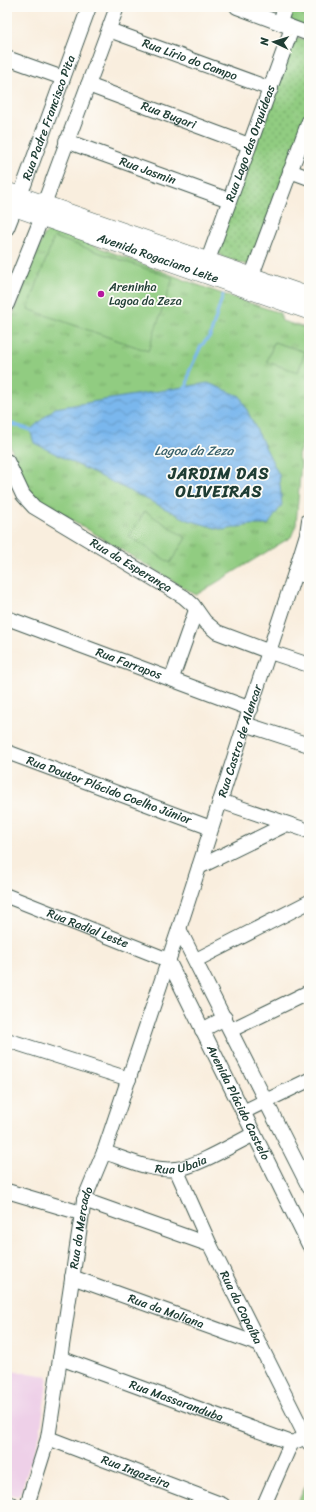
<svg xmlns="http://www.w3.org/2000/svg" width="316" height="1512" font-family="Sriracha,sans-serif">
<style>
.built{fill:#eed0e8}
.grass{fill:url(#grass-tufts);stroke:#58845a}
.park{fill:url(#park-dots);stroke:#58845a}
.garden{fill:#91cc81;stroke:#58845a}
.water{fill:url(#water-waves);stroke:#4c7a90}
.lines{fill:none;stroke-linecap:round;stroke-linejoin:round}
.stream{stroke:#7ab7ed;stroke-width:3}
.minor-casing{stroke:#40584e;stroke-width:16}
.major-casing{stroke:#40584e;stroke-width:18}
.minor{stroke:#fff;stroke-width:14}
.major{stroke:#fff;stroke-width:17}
.poi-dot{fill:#b5179e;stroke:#fdfcf7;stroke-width:1.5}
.labels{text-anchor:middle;stroke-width:3.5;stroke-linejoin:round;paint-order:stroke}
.street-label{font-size:12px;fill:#1f3d34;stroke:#fdfcf7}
.poi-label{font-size:12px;fill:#1f3d34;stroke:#fdfcf7;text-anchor:start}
.water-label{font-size:13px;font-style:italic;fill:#3a626c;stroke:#fdfcf7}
.district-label{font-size:16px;font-weight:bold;letter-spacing:1px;fill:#1f3d34;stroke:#fdfcf7}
</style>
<defs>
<pattern id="grass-tufts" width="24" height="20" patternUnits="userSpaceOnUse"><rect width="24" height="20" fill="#91cc81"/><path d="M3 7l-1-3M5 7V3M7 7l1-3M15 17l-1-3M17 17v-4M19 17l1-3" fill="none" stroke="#76a76a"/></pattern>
<pattern id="park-dots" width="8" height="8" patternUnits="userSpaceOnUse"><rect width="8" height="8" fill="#91cc81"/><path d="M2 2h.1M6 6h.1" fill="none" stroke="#76a76a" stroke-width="1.8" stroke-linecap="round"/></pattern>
<pattern id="water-waves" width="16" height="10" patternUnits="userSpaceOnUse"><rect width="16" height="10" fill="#7ab7ed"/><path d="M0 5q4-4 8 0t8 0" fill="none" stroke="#6396c1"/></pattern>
</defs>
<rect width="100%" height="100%" fill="#fdfcf7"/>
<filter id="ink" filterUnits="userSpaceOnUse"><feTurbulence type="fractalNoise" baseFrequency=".025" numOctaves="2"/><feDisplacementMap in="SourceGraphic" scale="8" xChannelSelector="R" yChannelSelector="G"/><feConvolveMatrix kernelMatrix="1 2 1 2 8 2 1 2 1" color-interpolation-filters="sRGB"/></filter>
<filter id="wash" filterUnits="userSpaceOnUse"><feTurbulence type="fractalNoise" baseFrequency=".012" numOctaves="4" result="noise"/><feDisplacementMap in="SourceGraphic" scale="16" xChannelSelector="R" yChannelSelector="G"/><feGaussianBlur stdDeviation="0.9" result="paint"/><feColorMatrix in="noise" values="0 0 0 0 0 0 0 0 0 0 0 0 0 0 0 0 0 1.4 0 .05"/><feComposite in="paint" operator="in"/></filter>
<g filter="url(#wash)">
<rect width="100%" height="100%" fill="#f9eede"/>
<path class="built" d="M7 1370 48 1376 40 1434 20 1494 17 1496 7 1493Z"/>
<path class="grass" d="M294 7H309V28L290 21Z
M53 230 214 291 280 313 282 321 309 329V423L298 456 301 463 296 525 291 537 196 595 39 500C23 486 14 456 7 436V331L44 234Z"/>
<path class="park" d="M296 37 309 41V105L252 262 247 265 222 257 215 250Z"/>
<path class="garden" d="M54 237 173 278 148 351 28 309Z
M274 342 305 352 298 372 267 362Z
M145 511 186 538 170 563 129 536Z
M305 1486 309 1488V1505H297Z"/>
<path class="water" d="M208 383 240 396 279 475 282 505 268 525H250L223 530 188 520 34 443 30 430 55 408Z"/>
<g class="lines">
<path class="stream" d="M184 388 187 386 189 372 201 346 210 336 223 295
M7 427 12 424 34 431"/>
</g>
</g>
<g filter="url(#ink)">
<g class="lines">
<defs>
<g id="minor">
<path d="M237 7 309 34"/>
<path d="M280 22 285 7"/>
<path id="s1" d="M109 30 271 89"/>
<path d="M7 58 63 78"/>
<path id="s2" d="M88 85 249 145"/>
<path id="s3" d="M66 141 229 200"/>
<path d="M290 171 309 178"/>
<path d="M44 204 117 7"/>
<path id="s4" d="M7 228 24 185 89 7"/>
<path id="s5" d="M208 260 292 28"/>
<path d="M252 275 309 121"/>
<path d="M7 304 42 217"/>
<path id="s6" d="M7 461 23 495 34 507 184 597 193 605 205 622 217 632 270 652 309 665"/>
<path d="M295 573 309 577"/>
<path id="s7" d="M7 618 251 709"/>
<path d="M172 678 196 610"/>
<path d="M245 724 309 745"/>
<path id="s8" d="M7 752 211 828"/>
<path d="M220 801 309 831"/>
<path d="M199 867 287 824"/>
<path id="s9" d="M7 896 168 960"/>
<path d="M179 929 309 1187"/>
<path id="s10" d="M168 960 309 1245"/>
<path d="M196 960 309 902"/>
<path d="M202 1030 225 1018"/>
<path d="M231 1030 309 992"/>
<path d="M7 1040 129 1079"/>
<path d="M243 1112 309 1080"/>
<path id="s11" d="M104 1152C126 1159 152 1172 176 1169 196 1167 234 1144 254 1134"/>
<path id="s12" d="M176 1169 210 1245 309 1443"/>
<path d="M7 1191 81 1213"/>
<path d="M84 1200 210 1245"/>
<path id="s13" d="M72 1277 260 1345"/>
<path id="s14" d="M60 1358 292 1443"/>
<path id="s15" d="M48 1438 223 1505"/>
<path d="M7 1503 13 1505"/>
<path id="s16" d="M27 1505 48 1438 84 1200 104 1152 179 929 245 724 295 573 307 534 309 520"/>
<path d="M264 1505 288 1450 292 1443 299 1440"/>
</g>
<g id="major">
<path d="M7 191 309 296"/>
<path id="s17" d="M7 205 309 311"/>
</g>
</defs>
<use href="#minor" class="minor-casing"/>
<use href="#major" class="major-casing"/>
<use href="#minor" class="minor"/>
<use href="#major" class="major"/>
</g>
</g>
<circle class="poi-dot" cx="101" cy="294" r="4"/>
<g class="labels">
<g class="street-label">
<text dy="4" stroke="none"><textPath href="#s1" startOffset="86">Rua Lírio do Campo</textPath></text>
<text dy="4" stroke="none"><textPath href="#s2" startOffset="86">Rua Bugari</textPath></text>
<text dy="4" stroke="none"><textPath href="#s4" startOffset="118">Rua Padre Francisco Pita</textPath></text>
<text dy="4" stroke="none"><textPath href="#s5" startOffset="124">Rua Lago das Orquídeas</textPath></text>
<text dy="4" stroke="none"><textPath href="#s3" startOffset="87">Rua Jasmin</textPath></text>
<text dy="4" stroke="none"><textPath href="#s17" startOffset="160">Avenida Rogaciano Leite</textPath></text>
<text dy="4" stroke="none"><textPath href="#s6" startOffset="167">Rua da Esperança</textPath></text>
<text dy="4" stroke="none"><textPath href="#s7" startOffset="130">Rua Farrapos</textPath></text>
<text dy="4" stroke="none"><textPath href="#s16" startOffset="796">Rua Castro de Alencar</textPath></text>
<text dy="4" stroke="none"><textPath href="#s8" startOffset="109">Rua Doutor Plácido Coelho Júnior</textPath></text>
<text dy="4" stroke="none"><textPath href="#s9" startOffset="87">Rua Radial Leste</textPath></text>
<text dy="4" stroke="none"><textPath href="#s10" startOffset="159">Avenida Plácido Castelo</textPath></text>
<text dy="4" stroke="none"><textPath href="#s11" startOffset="80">Rua Ubaia</textPath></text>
<text dy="4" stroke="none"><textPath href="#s16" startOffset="283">Rua do Mercado</textPath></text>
<text dy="4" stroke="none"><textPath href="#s12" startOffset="153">Rua da Copaíba</textPath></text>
<text dy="4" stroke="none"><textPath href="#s13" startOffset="100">Rua da Moliana</textPath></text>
<text dy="4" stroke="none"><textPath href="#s14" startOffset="124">Rua Massaranduba</textPath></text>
<text dy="4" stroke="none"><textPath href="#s15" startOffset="94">Rua Ingazeira</textPath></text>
</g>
<g class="poi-label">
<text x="109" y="291">Areninha<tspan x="109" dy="14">Lagoa da Zeza</tspan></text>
</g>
<g class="water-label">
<text x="194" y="455">Lagoa da Zeza</text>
</g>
<g class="district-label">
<text x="219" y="479">JARDIM DAS<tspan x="219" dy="18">OLIVEIRAS</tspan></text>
</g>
</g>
<rect width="316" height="1512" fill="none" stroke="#fdfcf7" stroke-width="24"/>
<g transform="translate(274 42) rotate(274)" stroke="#fdfcf7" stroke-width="3" paint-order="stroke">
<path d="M0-3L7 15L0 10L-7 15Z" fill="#1f3d34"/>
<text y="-6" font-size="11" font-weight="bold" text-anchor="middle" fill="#1f3d34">N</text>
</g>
</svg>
